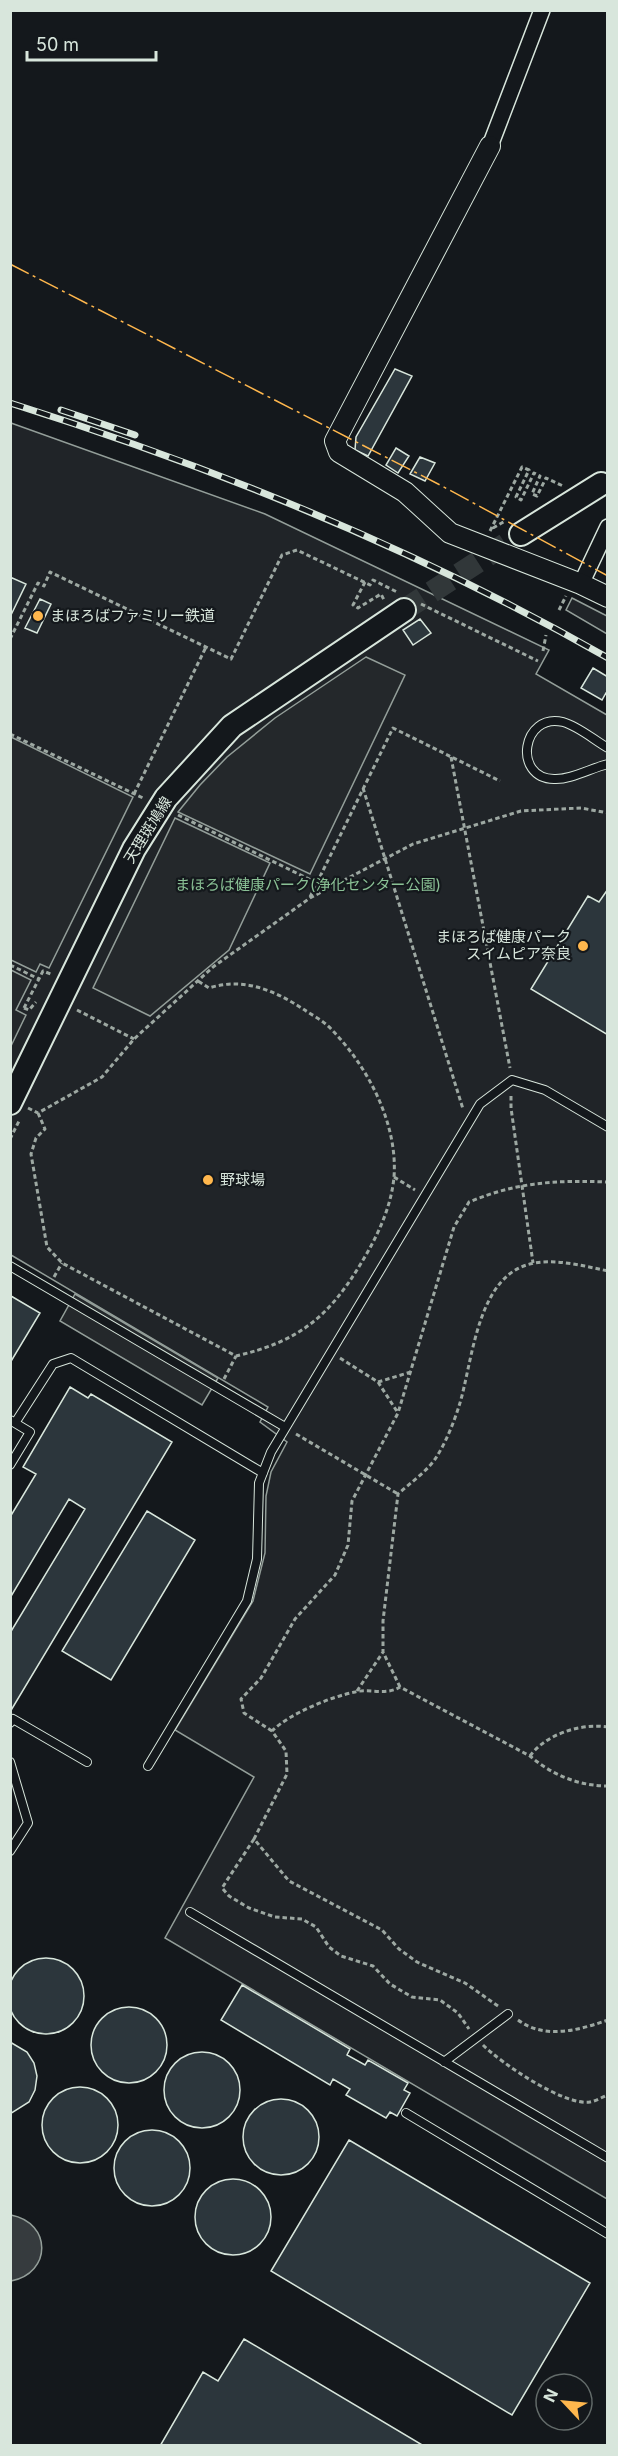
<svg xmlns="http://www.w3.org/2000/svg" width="618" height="2456" font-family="Inter,'Noto Sans JP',sans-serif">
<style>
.green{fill:#202428;stroke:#939e99;stroke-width:1.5}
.parking{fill:#24282b;stroke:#939e99;stroke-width:1.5}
.water{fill:#363b3e;stroke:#939e99;stroke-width:1.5}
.building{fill:#2c363c;stroke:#d8e6dc;stroke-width:1.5}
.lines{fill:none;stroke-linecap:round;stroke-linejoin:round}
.secondary-tunnel{stroke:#313739;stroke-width:22;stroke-dasharray:22 11;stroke-linecap:butt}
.service-casing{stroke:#d8e6dc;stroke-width:10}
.minor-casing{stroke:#d8e6dc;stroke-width:18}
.tertiary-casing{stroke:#d8e6dc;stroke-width:22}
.secondary-casing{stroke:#d8e6dc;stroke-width:26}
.path{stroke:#9da8a2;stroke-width:3;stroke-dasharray:4.5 3;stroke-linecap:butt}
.service{stroke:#14181c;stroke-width:8}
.minor{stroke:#14181c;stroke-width:15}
.tertiary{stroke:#14181c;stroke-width:20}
.secondary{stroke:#14181c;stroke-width:22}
.rail-casing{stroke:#d8e6dc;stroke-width:7}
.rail{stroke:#14181c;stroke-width:4.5;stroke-dasharray:14;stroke-linecap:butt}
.power{stroke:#ffb74d;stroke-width:1.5;stroke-dasharray:21 4.5 3 4.5;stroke-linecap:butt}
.poi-dot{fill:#ffb74d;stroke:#14181c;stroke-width:2}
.labels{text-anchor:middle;stroke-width:4.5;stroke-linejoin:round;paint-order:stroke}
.poi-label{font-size:15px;fill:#d8e6dc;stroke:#14181c;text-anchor:start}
.street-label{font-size:15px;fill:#d8e6dc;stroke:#14181c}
.park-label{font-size:15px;fill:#8ac095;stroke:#14181c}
</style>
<rect width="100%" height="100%" fill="#14181c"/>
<path class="green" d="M11 423 265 514 549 650 536 674 607 715V2199L165 1938 254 1777 175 1730 253 1601 265 1553 266 1496 271 1472 287 1442 260 1422 268 1407 11 1255Z
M572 598 607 616V634L566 610Z"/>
<path class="parking" d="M366 657 405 675 310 874 178 812 200 785 227 757 275 718Z
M11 737 133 797 49 968 40 964 36 972 11 960Z
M175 818 270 863 229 950 150 1016 93 988Z
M11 970 31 980 16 1010 26 1015 11 1046Z
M75 1294 218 1378 202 1405 60 1321Z"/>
<path class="water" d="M11 2215C52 2223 52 2273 11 2281Z"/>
<path class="building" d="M395 369 412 376 368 456 355 450 356 437Z
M396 448 409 456 398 473 386 465Z
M420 457 435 463 425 481 410 474Z
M10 577 26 584 10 617Z
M40 599 51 604 37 633 25 628Z
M420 619 431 633 413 645 403 630Z
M593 668 608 677V694L606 693 602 700 581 688Z
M608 889V1035L531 989 588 896 599 902Z
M11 1296 40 1313 10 1363V1298Z
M70 1387 88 1398 91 1394 172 1442 10 1712V1633L85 1509 69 1499 10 1598V1517L36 1474 23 1467Z
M147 1511 195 1540 111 1680 62 1651Z
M8 1996a38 38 0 1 1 76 0a38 38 0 1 1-76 0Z
M242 1985 350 2049 347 2055 365 2065 368 2060 408 2083 404 2090 410 2093 397 2116 390 2112 386 2118 346 2095 350 2089 333 2079 330 2085 221 2020Z
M91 2045a38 38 0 1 1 76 0a38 38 0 1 1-76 0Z
M10 2042 27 2052 34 2063 37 2076 35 2090 29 2102 10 2114Z
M164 2090a38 38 0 1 1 76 0a38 38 0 1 1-76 0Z
M42 2125a38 38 0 1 1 76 0a38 38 0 1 1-76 0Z
M243 2137a38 38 0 1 1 76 0a38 38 0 1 1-76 0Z
M114 2168a38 38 0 1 1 76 0a38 38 0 1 1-76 0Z
M349 2140 590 2283 512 2415 271 2271Z
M195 2217a38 38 0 1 1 76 0a38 38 0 1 1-76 0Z
M244 2339 424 2446H160L203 2372 218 2381Z"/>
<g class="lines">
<path class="secondary-tunnel" d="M404 610 521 534"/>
<defs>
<path id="service" d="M608 748C594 740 578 726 563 722 522 712 512 778 554 779 571 780 591 768 608 764
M10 1266 285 1427
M10 1420 30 1432 10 1465
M15 1423 53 1364 71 1358 263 1473
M10 1723 13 1719 87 1762
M10 1762 28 1823 10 1851
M148 1766 247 1601 257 1559 259 1483 271 1452 480 1104 512 1080 545 1090 608 1127
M190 1912 608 2158
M444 2062 508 2014
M406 2113 608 2234"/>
<path id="minor" d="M490 146 542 10
M581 584 608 527"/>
<path id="tertiary" d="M490 146 335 441 339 452 405 492 450 533 581 584 608 597"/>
<path id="secondary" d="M521 534 601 484
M10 1103 134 849 166 798 232 726 404 610"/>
</defs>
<use href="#service" class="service-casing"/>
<use href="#minor" class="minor-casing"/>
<use href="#tertiary" class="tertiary-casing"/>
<use href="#secondary" class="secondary-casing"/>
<path class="path" d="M493 528 505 521
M490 531 522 467 529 470 516 497 521 500 534 473 540 476 532 494 537 496 546 478 563 486
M365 582 353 605 358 608 381 594 384 600
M421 604 538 661
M559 610 566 596
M10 639 38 583 44 586 50 572 231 659 282 555 297 550 370 585 373 580 397 592
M543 651 546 635
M10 734 143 798
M451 757 510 1068
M363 788 463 1109
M134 794 206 647
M178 815 317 883
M310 897 393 728 500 781
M10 965 39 979
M24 1008 29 1010 36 1002
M24 1008 43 971 53 975
M77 1010 134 1039
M511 1096V1108L533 1263
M28 1108 38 1113 102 1077 134 1039 213 967 310 898 413 844 521 811 581 808 608 813
M38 1113 45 1129 36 1138 31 1154 47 1247 62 1263 236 1356C297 1342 328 1318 360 1265 376 1239 391 1209 394 1177 398 1124 368 1067 332 1030 324 1021 312 1015 303 1009 274 990 243 977 209 988L198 981
M10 1139 20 1119
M394 1177 415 1190
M54 1277 62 1263
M340 1358 378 1382 398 1413
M224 1379 236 1356
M378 1382 411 1372
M296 1434 398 1494
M400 1687 383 1652V1621L398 1494C410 1483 429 1470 437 1456 446 1442 454 1422 459 1406 473 1363 476 1272 535 1263 558 1259 584 1266 608 1271
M357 1691 383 1652
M272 1731 244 1713 241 1699 261 1678 295 1619 335 1575 348 1545 352 1501 398 1413 454 1227 469 1202C517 1182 556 1180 608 1182
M530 1756C546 1734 581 1723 608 1727
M254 1839 222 1888 229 1896 249 1908 275 1917 302 1919 316 1927 329 1947 341 1956 373 1966 390 1984 412 1997 440 2000 458 2013 469 2029
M498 2006 465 1983 417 1962 399 1949 382 1930 289 1881 254 1839 287 1774 286 1751 272 1731C289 1714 330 1697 355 1692 369 1688 386 1696 400 1687L530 1756C552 1775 579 1786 608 1786
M518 2020C545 2040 579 2030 608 2020
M483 2045C501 2063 564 2106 590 2102 596 2101 602 2097 608 2095"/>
<use href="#service" class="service"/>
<use href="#minor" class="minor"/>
<use href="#tertiary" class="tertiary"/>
<use href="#secondary" class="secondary"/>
<defs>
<path id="rail" d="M10 403C217 468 419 550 608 658
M61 410 135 435"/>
</defs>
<use href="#rail" class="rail-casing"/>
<use href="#rail" class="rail"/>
<path class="power" d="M10 264 442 486 608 576"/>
</g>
<g class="poi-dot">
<circle cx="38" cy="616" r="6"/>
<circle cx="583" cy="946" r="6"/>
<circle cx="208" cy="1180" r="6"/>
</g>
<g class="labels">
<g class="poi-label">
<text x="50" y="621">まほろばファミリー鉄道</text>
<text x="571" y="942" text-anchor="end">まほろば健康パーク<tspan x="571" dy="17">スイムピア奈良</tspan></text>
<text x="220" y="1185">野球場</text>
</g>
<g class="street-label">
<text transform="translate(148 830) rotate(-58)" y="5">天理斑鳩線</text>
</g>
<g class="park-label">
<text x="308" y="890">まほろば健康パーク(浄化センター公園)</text>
</g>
</g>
<rect width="618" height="2456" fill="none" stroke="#d8e6dc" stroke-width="24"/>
<g transform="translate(564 2402) rotate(296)"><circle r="28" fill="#14181c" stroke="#626a69" stroke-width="1.5"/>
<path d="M0-4.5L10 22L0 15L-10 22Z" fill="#ffb74d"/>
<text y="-9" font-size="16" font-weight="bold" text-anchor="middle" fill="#d8e6dc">N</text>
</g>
<path d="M27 51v9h129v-9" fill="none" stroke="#d8e6dc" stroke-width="3"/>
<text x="36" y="51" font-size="18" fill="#d8e6dc" stroke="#14181c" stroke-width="4.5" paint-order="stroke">50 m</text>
</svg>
